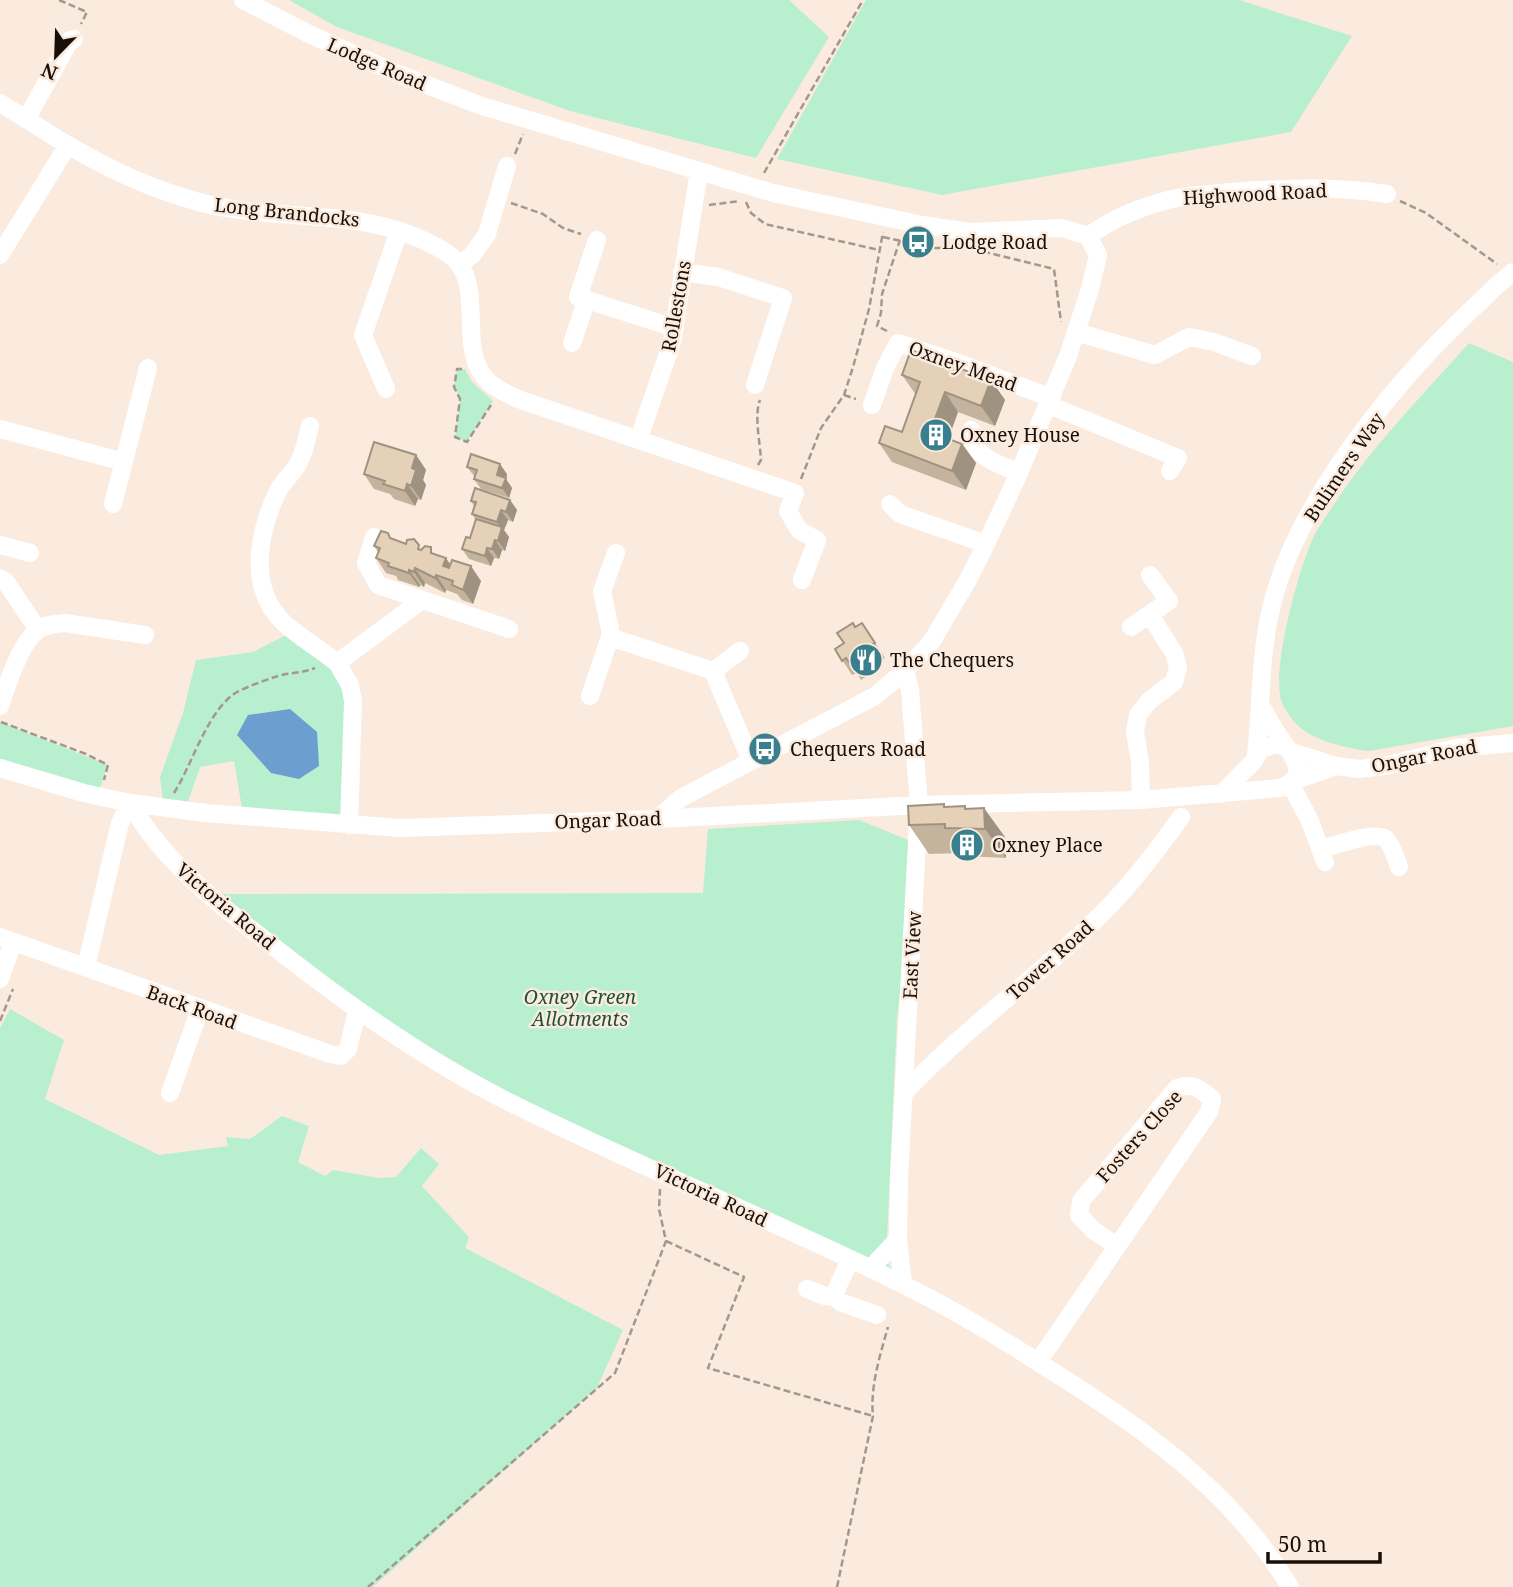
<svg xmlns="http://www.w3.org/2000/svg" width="1513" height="1587" font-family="'Noto Serif',serif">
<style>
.green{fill:#b8efcf}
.water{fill:#6d9ed0}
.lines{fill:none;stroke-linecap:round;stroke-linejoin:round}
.path{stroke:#a4978c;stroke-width:2.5;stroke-dasharray:7 3.5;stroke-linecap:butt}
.minor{stroke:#fff;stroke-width:18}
.wall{fill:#c4b49d}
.shaded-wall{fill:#a09280}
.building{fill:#e4d1b7;stroke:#a09280;stroke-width:2}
.labels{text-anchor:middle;stroke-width:5;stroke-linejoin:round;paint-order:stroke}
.street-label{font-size:19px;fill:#180f08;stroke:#fbebde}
.poi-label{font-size:19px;fill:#180f08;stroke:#fbebde;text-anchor:start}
.park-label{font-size:19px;font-style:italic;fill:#1b5238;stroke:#fbebde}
</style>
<rect width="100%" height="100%" fill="#fbebde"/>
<path class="green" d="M289 0H789L829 37 756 158 570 111 337 27Z
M866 0H1239L1352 36 1291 132 942 195 777 159Z
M1469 343 1513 362V726L1369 751C1345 748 1307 740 1292 719 1288 714 1283 706 1281 700 1272 667 1299 566 1315 534 1321 524 1328 513 1335 503 1373 445 1423 395 1469 343Z
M457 369H465L472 382 493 401 467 442 455 437 460 399 454 387Z
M294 631 341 677 345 705 346 821 242 808 234 761 200 767 188 802 163 800 160 777 183 713 196 660 253 652Z
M0 722 108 765 97 796 0 768Z
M859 820 918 844 897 1019 886 1261 903 1284 438 1062 211 894 703 893 708 829Z
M10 1009 64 1040 45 1099 159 1155 228 1146 226 1137 250 1139 282 1116 309 1126 298 1162 325 1176 333 1170 379 1178 396 1177 421 1148 439 1164 422 1186 469 1237 465 1248 623 1330 597 1388 373 1587H0V1028Z"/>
<path class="water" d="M290 709 317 732 319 766 299 779 271 773 237 735 248 715Z"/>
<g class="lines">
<path class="path" d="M59 0 87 12 81 24
M515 154 523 134
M764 173 863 0
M1400 201 1426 213 1497 264
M746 202 751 213 765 224 879 250
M511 203 543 214 563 228 581 234
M709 205 740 201
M883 237 934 248H956
M973 249 1054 269 1061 322
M887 331 877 326 881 313 882 294 900 240
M462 369H457L454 387 460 399 455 437 467 442 491 405
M844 395 856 399
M758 465 761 460C760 442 754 415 760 400
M801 479 821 428 844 395 853 367 869 309 883 232
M1 722 86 754 108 765 104 780
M174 793C192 765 208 709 237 692 249 686 265 680 278 676 291 672 300 674 315 668
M0 1021 13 989
M666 1241 744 1277 708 1368 873 1416
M368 1587 615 1373 666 1241 659 1209 660 1189
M837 1587 873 1416C870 1387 880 1355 888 1327"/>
<path class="minor" d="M243 0 311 35 391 71 479 105 773 193 922 225 970 232 1062 228 1088 236
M0 103C23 116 45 132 68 145 108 169 154 190 199 202 284 225 368 203 447 253 491 281 452 350 490 383 498 390 508 394 518 399L795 493 788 511 799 530 817 540 802 580
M27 118 70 40 74 39
M1088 236C1112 219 1143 206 1172 199 1191 195 1211 194 1231 192 1283 188 1336 186 1387 194
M597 240 578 297 675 328
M0 255 68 145
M460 265 473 254 487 234 507 166
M682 272 718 277 783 298 755 385
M1076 332 1155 355 1189 337 1214 342 1252 356
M572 343 587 299
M386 389 363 335 399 231
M872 405 885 368 898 343 953 361 1052 398
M1049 405 1178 458 1170 471
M310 426C307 437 305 451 299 462 294 473 282 481 277 493 258 534 247 589 285 624 301 638 320 649 337 663
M0 429 124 462
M971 430C971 457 999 464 1019 473
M639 438 672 342 699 171
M113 504 148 368
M890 504 900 514 986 544
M374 537 366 563 378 585 509 629
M0 545 30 553
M0 578 6 582 38 630
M1131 627 1169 601 1150 575
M610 637V629L602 591 616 553
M713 671 751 761
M590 696 610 637 713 671 740 651
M0 706C7 685 20 643 38 630 45 624 56 624 65 623L145 635
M1292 752 1336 766 1359 769 1385 766 1455 748 1513 743
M1256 755C1261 708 1260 659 1270 613 1293 506 1392 385 1470 311 1484 298 1498 283 1513 272
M0 768 84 793 130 803 206 813 400 828 657 819 919 805 1141 800 1280 788C1314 776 1290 753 1278 735 1272 726 1267 716 1261 706
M1293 781 1336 766
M1290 783 1310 821 1325 862
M1221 794 1253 762 1261 749 1277 744 1287 748
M1141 800 1140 762 1135 732 1138 715 1149 701 1174 682 1178 667 1174 653 1150 615
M130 803C166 867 230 913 287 957 356 1011 428 1061 507 1101 636 1166 772 1219 902 1284 961 1313 1018 1349 1074 1385 1157 1438 1239 1501 1290 1587
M657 819 681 798 875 696 905 671 932 641 968 580 986 544 1019 473 1068 356 1090 289 1098 255 1088 236
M349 825 353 701 350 685 337 663 422 600
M1321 849C1334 846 1378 829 1387 840 1393 847 1396 859 1399 867
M0 937 330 1054 341 1056 348 1049 357 1012
M86 967 120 823 130 803
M0 979 13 942
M905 1092C961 1032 1029 984 1088 927 1124 894 1153 856 1181 817
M170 1093 200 1009
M850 1260 837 1288 835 1297 840 1302 877 1315
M870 1269 898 1239
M903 1284 898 1239 899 1178 919 805 910 690 905 671
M807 1289 825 1296 835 1297
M1038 1362 1209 1112 1212 1099C1200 1088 1192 1083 1177 1088L1081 1201 1079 1215 1093 1230 1117 1246"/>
</g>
<path class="wall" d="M902 375 991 380 1005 400 995 426 958 412 948 439 962 444 976 463 966 490 892 462 879 443 902 432 916 395Z
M416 455 426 470 423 480 426 485 421 500 418 499 415 506 394 499 390 494 374 489 364 474Z
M467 467 507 474 506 479 512 488 509 498 481 489 474 479 475 477Z
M510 500 517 510 513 522 508 520 504 530 509 537 505 551 502 550 499 559 494 558 491 566 469 559 462 549 470 538 476 520 472 514 474 506 471 501Z
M392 539 436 555 450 565 481 581 473 604 462 600 457 594 446 590 445 593 425 583 424 587 420 585 419 587 398 580 396 576 386 573 376 558 378 552 374 546Z
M862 623 885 658 878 662 881 667 861 680 857 673 852 675 835 649 844 643 855 627Z
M965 806 967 809 1005 837 1006 858 965 856 963 853 929 854 909 825 946 807Z"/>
<path class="shaded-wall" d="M991 380 1005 400 995 426 981 406Z
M945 392 958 412 944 451 930 432Z
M962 444 976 463 966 490 952 471Z
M416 455 426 470 423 480 426 485 421 500 411 486 412 468Z
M500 464 507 474 506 479 512 488 509 498 502 488 497 475Z
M407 484 418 499 415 506 405 491Z
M510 500 517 510 513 522 506 512Z
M501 510 508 520 504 530 509 537 505 551 498 541 501 529 497 522Z
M495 540 502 550 499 559 492 549Z
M487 548 494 558 491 566 485 556Z
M446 558 456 573 443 566Z
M471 566 481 581 473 604 463 590Z
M415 568 425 583 424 587 414 572Z
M409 570 420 585 419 587 409 573Z
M436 575 446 590 445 593 435 578Z
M984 808 1005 837 1006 858 985 829Z"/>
<path class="building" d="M911 350 991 380 981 406 945 392 930 432 962 444 952 471 879 443 885 426 902 432 920 382 902 375Z
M374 442 416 455 412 468 416 470 411 486 407 484 405 491 383 484 385 481 364 474Z
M471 454 500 464 497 475 506 478 502 488 474 479 477 470 467 467Z
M475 488 510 500 506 512 501 510 497 522 472 514 476 502 471 501Z
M476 519 502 527 498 541 495 540 492 549 487 548 485 556 462 549 466 537 470 538Z
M381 531 388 533 390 538 406 544 407 540 414 539 419 545 418 549 421 550 425 546 431 547V553L446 558 443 566 449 568 452 560 471 566 463 590 452 585 453 581 436 575 435 578 415 568 414 572 409 570V573L388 566 389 563 376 558 380 548 374 546Z
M853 623 855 627 862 623 875 643 868 647 871 652 851 665 846 658 842 661 835 649 844 643 837 633Z
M944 804V807L965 806V809L984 808 985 829 945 828V824L909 825 908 806Z"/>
<defs>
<symbol id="bus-disc" viewBox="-11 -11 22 22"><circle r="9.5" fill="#3a7f8d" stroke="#fbebde"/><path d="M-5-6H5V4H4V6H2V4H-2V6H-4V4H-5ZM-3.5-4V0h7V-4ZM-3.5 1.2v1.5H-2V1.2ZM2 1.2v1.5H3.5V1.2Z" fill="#fff"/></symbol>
<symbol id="building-disc" viewBox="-11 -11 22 22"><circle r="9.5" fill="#3a7f8d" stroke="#fbebde"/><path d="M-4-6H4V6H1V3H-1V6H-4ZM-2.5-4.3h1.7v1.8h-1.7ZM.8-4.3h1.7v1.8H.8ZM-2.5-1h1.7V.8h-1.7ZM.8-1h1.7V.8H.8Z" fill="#fff"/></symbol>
<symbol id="restaurant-disc" viewBox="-11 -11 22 22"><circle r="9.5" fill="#3a7f8d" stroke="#fbebde"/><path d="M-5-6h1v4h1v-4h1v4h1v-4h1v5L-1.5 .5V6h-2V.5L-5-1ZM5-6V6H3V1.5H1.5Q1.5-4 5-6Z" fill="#fff"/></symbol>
</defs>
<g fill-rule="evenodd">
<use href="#bus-disc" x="899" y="223" width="38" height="38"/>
<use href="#building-disc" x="917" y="416" width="38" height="38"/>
<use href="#restaurant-disc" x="847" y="641" width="38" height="38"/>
<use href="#bus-disc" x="746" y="730" width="38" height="38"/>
<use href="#building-disc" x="948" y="826" width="38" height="38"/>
</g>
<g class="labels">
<g class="street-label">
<text transform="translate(377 64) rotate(23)" y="7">Lodge Road</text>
<text transform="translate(1255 194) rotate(-3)" y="7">Highwood Road</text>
<text transform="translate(287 212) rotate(6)" y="7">Long Brandocks</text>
<text transform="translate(676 306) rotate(-80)" y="7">Rollestons</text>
<text transform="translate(963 366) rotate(20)" y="7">Oxney Mead</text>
<text transform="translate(1344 467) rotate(-56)" y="7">Bulimers Way</text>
<text transform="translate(1424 756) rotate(-11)" y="7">Ongar Road</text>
<text transform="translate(608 820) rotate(-2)" y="7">Ongar Road</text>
<text transform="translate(226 906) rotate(40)" y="7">Victoria Road</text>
<text transform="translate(912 955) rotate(-87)" y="7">East View</text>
<text transform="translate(1050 960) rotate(-42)" y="7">Tower Road</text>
<text transform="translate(192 1007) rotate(20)" y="7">Back Road</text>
<text transform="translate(1139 1136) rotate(-48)" y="7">Fosters Close</text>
<text transform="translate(711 1195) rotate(25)" y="7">Victoria Road</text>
</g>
<g class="poi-label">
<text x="942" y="249">Lodge Road</text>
<text x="960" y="442">Oxney House</text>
<text x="890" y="667">The Chequers</text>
<text x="790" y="756">Chequers Road</text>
<text x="992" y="852">Oxney Place</text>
</g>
<g class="park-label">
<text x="580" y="1004">Oxney Green<tspan x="580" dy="22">Allotments</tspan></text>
</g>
</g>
<g transform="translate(56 56) rotate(203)" stroke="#fbebde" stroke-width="5" paint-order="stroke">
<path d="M0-5L12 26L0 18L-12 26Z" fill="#180f08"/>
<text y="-10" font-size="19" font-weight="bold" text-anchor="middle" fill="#180f08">N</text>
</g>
<path d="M1268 1552v10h112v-10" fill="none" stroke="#180f08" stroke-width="3.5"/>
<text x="1278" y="1552" font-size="21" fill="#180f08" stroke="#fbebde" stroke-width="5" paint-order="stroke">50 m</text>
</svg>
